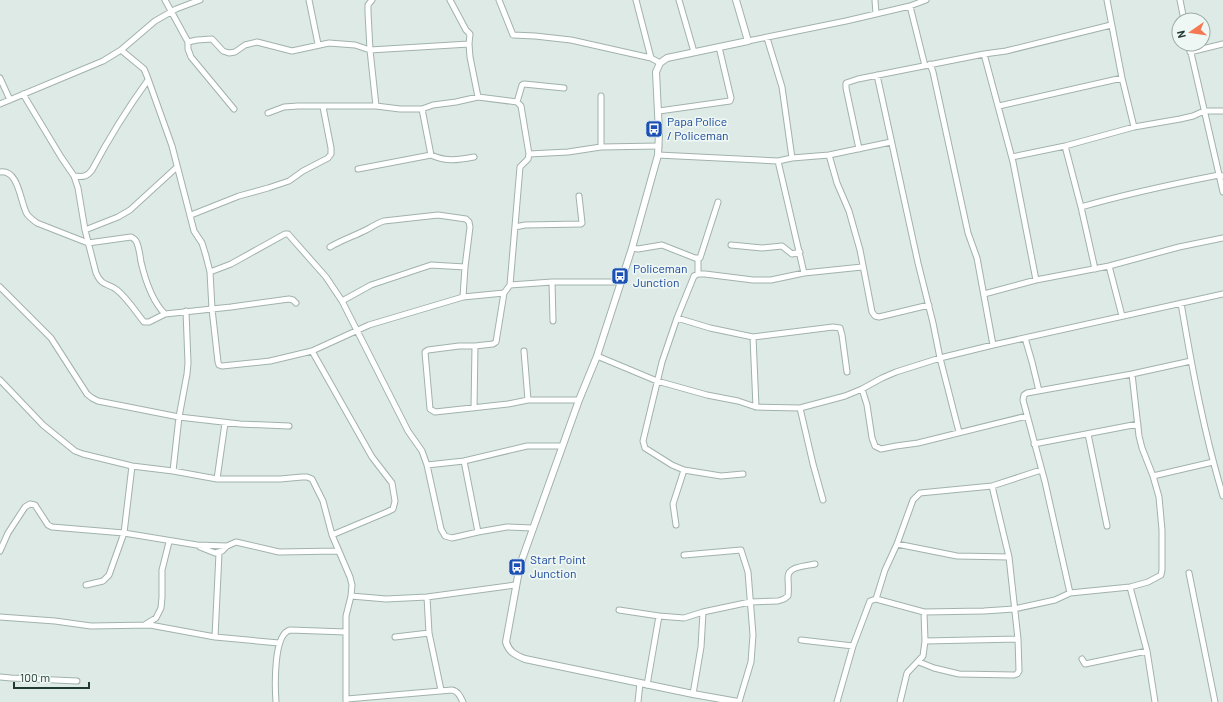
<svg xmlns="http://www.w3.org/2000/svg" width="1223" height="702" font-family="Barlow,sans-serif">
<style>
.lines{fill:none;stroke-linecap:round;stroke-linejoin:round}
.minor-casing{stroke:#a1b2ac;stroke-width:7}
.tertiary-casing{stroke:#a1b2ac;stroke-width:8}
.minor{stroke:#fff;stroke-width:5}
.tertiary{stroke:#fff;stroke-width:6}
.labels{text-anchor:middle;stroke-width:3.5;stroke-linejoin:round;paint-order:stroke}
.transit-label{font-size:12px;fill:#164399;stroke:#eef7f3;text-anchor:start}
</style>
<rect width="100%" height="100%" fill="#deeae5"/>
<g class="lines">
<defs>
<path id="minor" d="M165 0 188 42V49L191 57 234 109
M309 0 318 44
M450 0 466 30 470 34 469 44 470 57 478 97
M499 0 513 35 535 36 571 40 651 58
M636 0 651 58 660 63
M679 0 694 52
M875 0 876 14
M1107 0 1122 78 1134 127
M1180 0 1184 20
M910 6 925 66
M767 38 782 87 792 158
M748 41 846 21 910 6 926 0
M188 42 197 40 212 39 223 51 229 53 235 52 245 45 257 42 292 51 329 43 355 45 370 50 469 44
M1189 44 1223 192
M121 50 144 69 147 76 172 146 194 231 202 243 206 256 210 272 212 309 218 362 219 365 222 366 270 361 312 351 369 325 463 297 504 293
M1190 52 1223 44
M930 64 933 72 968 233 977 258 993 345
M877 75 918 263 933 323 940 358 959 432
M0 78 10 100
M23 94 61 157 74 176 78 188 85 230 96 273C103 288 107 282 117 290 128 299 135 311 144 322H149L165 314
M601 96V147L659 146
M517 102 522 85 524 84 564 88
M0 104 103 61 121 50 155 21 176 9 200 0
M376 106 400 109H422L433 105 456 102 478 97 517 102 521 106 529 154 528 159 520 167 510 285 504 293 496 342 493 344 475 346 474 408
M999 106 1122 78
M422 109 431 155C446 162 458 160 474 157
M659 111 730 101 731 98 719 47
M268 113 284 107 298 106H376L370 50 368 12V5L372 0
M1065 146 1081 207 1095 269
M859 149 846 88V83L858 79 984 54
M529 154 568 152 601 147
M658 155 778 161 792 158 829 155 891 142
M829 155 837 183 849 211 860 250 872 312 875 316 879 317 929 305
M1012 157 1065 146 1134 127 1180 119 1193 116 1204 111H1223
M778 161 804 273
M358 169 431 155
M0 172C19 169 20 202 27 214 30 218 33 220 37 223L88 243 131 237C133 238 134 238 136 241 139 246 140 256 141 262 145 279 152 301 165 314L231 307 289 299 293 300 296 303
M74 176C83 177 87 177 92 170 109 138 127 109 148 80
M1081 207C1126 194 1173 184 1219 175L1223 176
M191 215 239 196 268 188 289 181 303 171 328 158 331 154V148L323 107
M515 227 525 225 581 224 582 223 579 196
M85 230 118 217 130 210 177 167
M731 245 762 248 782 246 792 254 800 252
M330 247C342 240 354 236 366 230 372 227 377 223 384 221L438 215 466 219 469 222 470 227 465 267 463 297
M632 248 638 249 662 245 695 258H700L718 202
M698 259V274
M1109 266 1122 316
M210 272 231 264 285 234H288L326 277 342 301 408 431 422 451 427 465 441 529 445 536 452 538 478 532 507 527 532 528
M1036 280 1013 162 984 54 1006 51 1111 25
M552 282 553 321
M510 285 552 282H621
M0 287 51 338 87 394 92 398 98 401 179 417 240 424 289 426
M984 294 1036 280 1109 266 1179 247 1223 238
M342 301 371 285 431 265 465 267
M1181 303C1192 368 1204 433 1223 496
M677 318 710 328 753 337 833 327 840 328 842 335 847 372
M753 337 756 407
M1025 338 1032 362 1039 391
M475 346H459L428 350 425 352 430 409 435 412 508 404 528 400H579
M312 351 372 457 392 483 395 501 393 509 387 512 332 535
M524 351 528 400
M597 356 657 381 707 395 738 401 756 407 800 408 845 396 862 389 882 378 896 372 940 358 993 345 1223 294
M0 380 43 425 75 451 83 454 132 466 173 471 217 479H280L302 477H307L312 479 323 501 332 535 350 577 352 585 351 596 346 616V702
M862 389 867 405 872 438 875 446 881 449 896 446 918 443 1027 416
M800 408 813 464 823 500
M1088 434 1107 526
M1034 444 1138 424
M464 461 478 532
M427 465 464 461 527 446H562
M173 471 179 417 187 374 188 363 186 311
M743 474 721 476 684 470 672 465 645 448 643 441 662 362 677 318 694 276 698 274H705L753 280H771L804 273 862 267
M1153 476 1213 462
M217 479 225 423
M676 525 673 504 684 470
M897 544 957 556 1009 557
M200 547 215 553 222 551 227 546 236 542 279 552 338 551
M0 551 8 533 25 507 30 504 35 505 48 525 52 527 124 533 197 545 227 546
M684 555 741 550 748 572 753 635 751 662 739 702
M1189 573 1215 702
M86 585 103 581 109 575 124 533 132 466
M1130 587 1147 651 1155 702
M1070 593 1045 482 1023 400 1024 395 1027 393 1132 374 1191 361
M351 596 386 599 427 597 515 585
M427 597 429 633 441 690
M876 599 885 570 897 544 913 500 920 493 992 486 1041 470
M619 610 659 616 684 618 703 612 750 602 778 601 784 599 788 596C789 589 788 583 788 577 788 566 807 566 815 564
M0 617 55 621 91 626 150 625 215 637 279 643
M146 624 156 618 161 608 162 597V570L169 542
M215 637 219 553
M395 637 429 633
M801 640 853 646
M925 641 1018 639
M1082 659 1085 664 1147 651
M919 662 934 668 959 674 1014 675 1017 674 1019 671 1018 639 1009 557 992 486
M0 677 11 678 77 681
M647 685 659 616
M693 694 701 647 703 612
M347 699 452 690C458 691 460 696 463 702
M276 702C275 688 273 634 290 630L346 632
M638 702 640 683
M837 702 853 646 870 601 876 599 924 612 984 611 1014 609 1055 600 1070 593 1130 587 1148 582 1161 575 1162 570V530L1159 497 1153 476 1142 448 1139 436 1132 374
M900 702 907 673 923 656 925 641 924 612"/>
<path id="tertiary" d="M736 0 748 41 667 58 660 63 656 72 659 133 658 155 632 248 597 356 579 400 520 565 506 642C509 652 515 655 525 659L693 694 738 702"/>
</defs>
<use href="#minor" class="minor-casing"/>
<use href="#tertiary" class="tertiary-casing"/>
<use href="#minor" class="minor"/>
<use href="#tertiary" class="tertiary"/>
</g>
<defs>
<symbol id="bus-square" viewBox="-11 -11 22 22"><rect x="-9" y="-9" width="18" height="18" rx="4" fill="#1a4fb4" stroke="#eef7f3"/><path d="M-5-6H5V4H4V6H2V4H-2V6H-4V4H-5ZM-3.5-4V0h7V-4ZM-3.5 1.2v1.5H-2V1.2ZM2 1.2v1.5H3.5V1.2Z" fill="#fff"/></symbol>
</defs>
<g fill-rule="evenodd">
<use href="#bus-square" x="644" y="119" width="20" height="20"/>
<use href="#bus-square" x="610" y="266" width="20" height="20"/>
<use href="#bus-square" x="507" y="557" width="20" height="20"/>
</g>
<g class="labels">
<g class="transit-label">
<text x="667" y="126">Papa Police<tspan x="667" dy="14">/ Policeman</tspan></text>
<text x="633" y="273">Policeman<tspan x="633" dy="14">Junction</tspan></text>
<text x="530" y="564">Start Point<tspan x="530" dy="14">Junction</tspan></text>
</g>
</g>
<g transform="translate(1191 32) rotate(257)"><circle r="19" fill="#eef7f3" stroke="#9baba6"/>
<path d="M0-3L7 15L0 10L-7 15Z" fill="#f47952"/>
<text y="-6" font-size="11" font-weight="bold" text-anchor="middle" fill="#1f3a33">N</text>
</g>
<path d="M14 682v6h75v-6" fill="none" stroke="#1f3a33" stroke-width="2"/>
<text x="20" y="682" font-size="12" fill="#1f3a33" stroke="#eef7f3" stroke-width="3" paint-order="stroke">100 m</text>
</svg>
